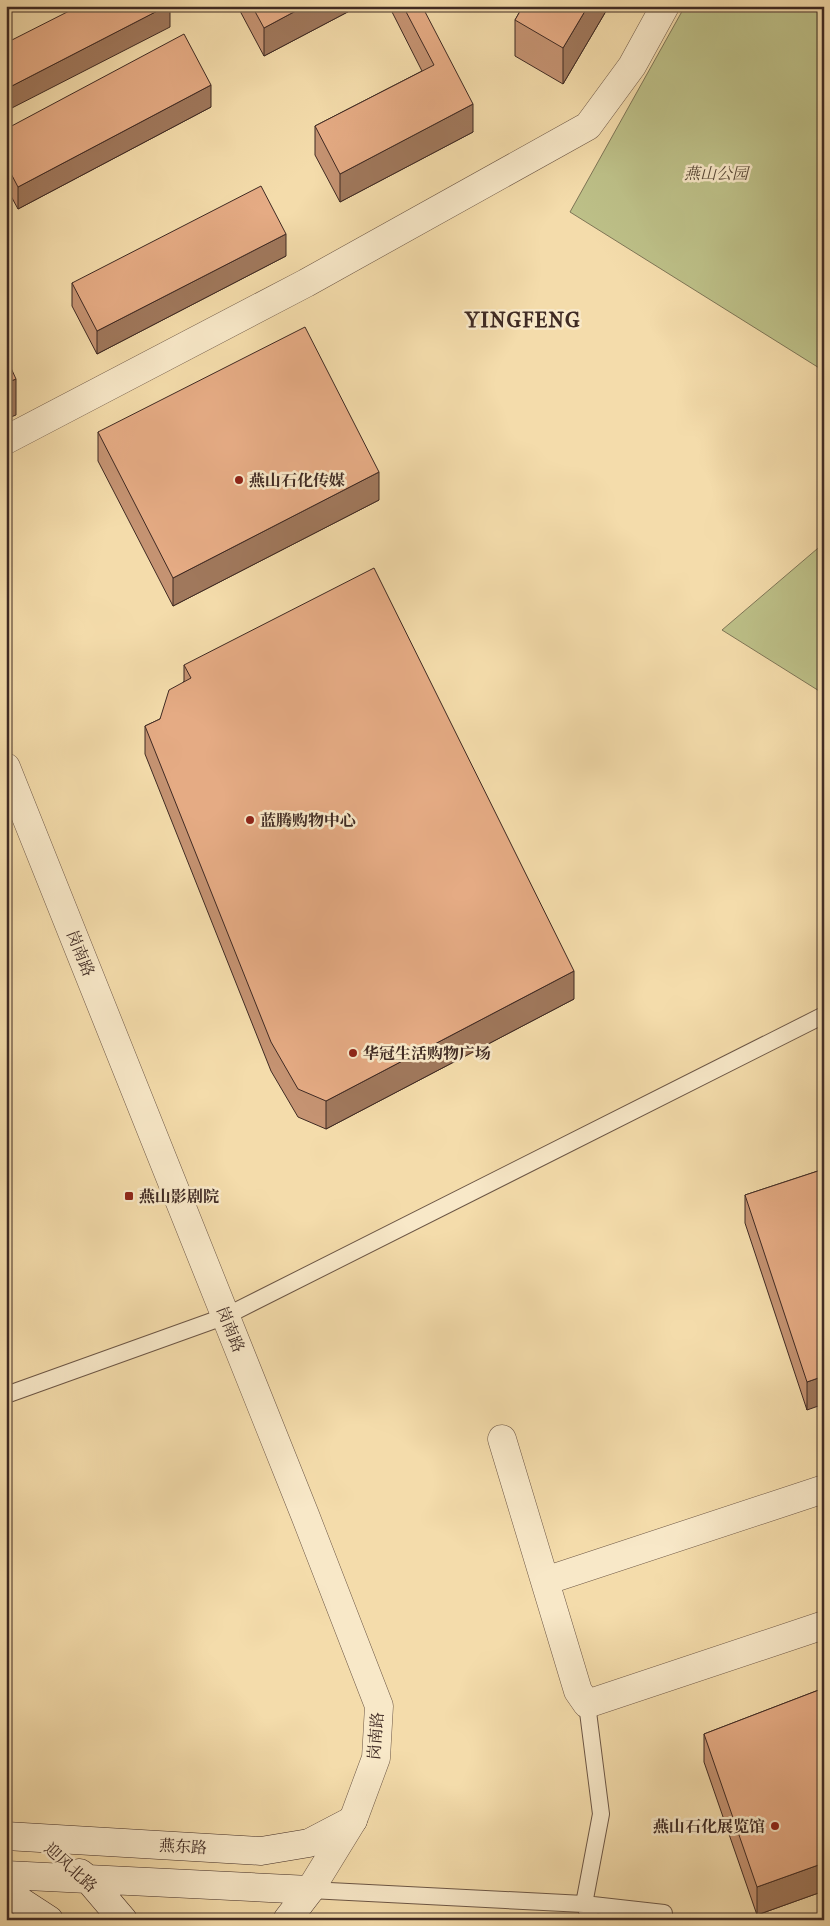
<svg xmlns="http://www.w3.org/2000/svg" width="830" height="1926" font-family="'IM FELL French Canon','Noto Serif SC',serif">
<style>
.green{fill:#bdc088;stroke:#7e7556}
.lines{fill:none;stroke-linecap:round;stroke-linejoin:round}
.lane-casing{stroke:#6c5645;stroke-width:18}
.street-casing{stroke:#6c5645;stroke-width:29}
.secondary-casing{stroke:#3f2a23;stroke-width:29}
.lane{stroke:#f8e8c8;stroke-width:16}
.street{stroke:#f8e8c8;stroke-width:28}
.secondary{stroke:#f8e8c8;stroke-width:28}
.wall{fill:#c59372;stroke:#3f2a23}
.shaded-wall{fill:#a0785c;stroke:#3f2a23}
.building{fill:#e5ab84;stroke:#3f2a23}
.poi-dot{fill:#8f2418;stroke:#f8e8c8;stroke-width:2}
.labels{text-anchor:middle;stroke-width:5;stroke-linejoin:round;paint-order:stroke}
.park-label{font-size:16px;font-style:italic;fill:#584837;stroke:#f8e8c8}
.poi-label{font-size:16px;font-weight:bold;fill:#3f2a23;stroke:#f8e8c8;text-anchor:start}
.street-label{font-size:16px;fill:#3f2a23;stroke:#f8e8c8}
.district-label{font-size:21px;font-weight:bold;letter-spacing:1px;fill:#3f2a23;stroke:#f8e8c8}
</style>
<rect width="100%" height="100%" fill="#f4dcab"/>
<filter id="stains"><feTurbulence type="fractalNoise" baseFrequency=".004" numOctaves="4"/><feColorMatrix values="0 0 0 0 .2 0 0 0 0 .09 0 0 0 0 .02 0 0 0 .5 -.17"/></filter>
<radialGradient id="worn" r=".72"><stop offset=".6" stop-color="#630" stop-opacity="0"/><stop offset="1" stop-color="#630" stop-opacity=".3"/></radialGradient>
<path class="green" d="M685 6H824V371L570 212Z
M824 543V694L722 630Z"/>
<g class="lines">
<defs>
<path id="lane" d="M6 1395 226 1316 824 1015
M587 1704 601 1814 584 1904 591 1920
M310 1890 584 1904 664 1913"/>
<path id="street" d="M6 440 306 283 588 126 632 66 665 6
M6 767 305 1515 379 1706 376 1758 353 1820 310 1890
M502 1439 578 1691 587 1704 824 1625
M545 1581 824 1489"/>
<path id="secondary" d="M6 1836 261 1851 309 1843 353 1820
M80 1873 89 1880 123 1920
M6 1875 310 1890
M6 1892 49 1920
M287 1920 310 1890"/>
</defs>
<use href="#lane" class="lane-casing"/>
<use href="#street" class="street-casing"/>
<use href="#secondary" class="secondary-casing"/>
<use href="#lane" class="lane"/>
<use href="#street" class="street"/>
<use href="#secondary" class="secondary"/>
</g>
<path class="wall" d="M240 6H359L264 56 240 11Z
M389 6H422L473 132 340 202 315 155V126L422 71Z
M523 6H609L563 84 515 56V20Z
M211 107 18 209 6 187V129Z
M286 256 97 354 72 306V283Z
M98 432 379 500 173 606 98 461Z
M184 665 574 999 326 1129 298 1117 271 1071 145 754V726L160 719 184 681Z
M824 1169 807 1410 745 1223V1195Z
M824 1688V1891L757 1915 704 1762V1734Z"/>
<path class="shaded-wall" d="M167 6H170V27L6 111V89Z
M305 6H359L264 56V28Z
M588 6H609L563 84V48Z
M211 85V107L18 209V187Z
M473 104V132L340 202V174Z
M286 234V256L97 354V331Z
M16 379V415L6 419V383Z
M379 472V500L173 606V578Z
M574 971V999L326 1129V1101Z
M824 1376V1404L807 1410V1382Z
M824 1863V1891L757 1915V1887Z"/>
<path class="building" d="M79 6H167L6 89V43Z
M252 6H305L264 28Z
M403 6H422L473 104 340 174 315 126 434 65Z
M523 6H588L563 48 515 20Z
M184 34 211 85 18 187 6 164V129Z
M261 186 286 234 97 331 72 283Z
M305 327 379 472 173 578 98 432Z
M6 357 16 379 6 383Z
M374 568 574 971 326 1101 298 1089 271 1042 145 726 160 719 169 690 191 678 184 665Z
M824 1169V1376L807 1382 745 1195Z
M824 1688V1863L757 1887 704 1734Z"/>
<g class="poi-dot">
<circle cx="239" cy="480" r="5"/>
<circle cx="250" cy="820" r="5"/>
<circle cx="353" cy="1053" r="5"/>
<rect x="124" y="1191" width="10" height="10" rx="2.5"/>
<circle cx="775" cy="1826" r="5"/>
</g>
<g class="labels">
<g class="park-label">
<text x="716" y="179">燕山公园</text>
</g>
<g class="poi-label">
<text x="249" y="486">燕山石化传媒</text>
<text x="260" y="826">蓝腾购物中心</text>
<text x="363" y="1059">华冠生活购物广场</text>
<text x="139" y="1202">燕山影剧院</text>
<text x="765" y="1832" text-anchor="end">燕山石化展览馆</text>
</g>
<g class="street-label">
<text transform="translate(81 953) rotate(68)" y="6">岗南路</text>
<text transform="translate(231 1329) rotate(68)" y="6">岗南路</text>
<text transform="translate(375 1736) rotate(-85)" y="6">岗南路</text>
<text transform="translate(183 1846) rotate(3)" y="6">燕东路</text>
<text transform="translate(71 1867) rotate(42)" y="6">迎风北路</text>
</g>
<g class="district-label">
<text x="523" y="327">YINGFENG</text>
</g>
</g>
<rect width="830" height="1926" fill="none" stroke="#f4dcab" stroke-width="25"/>
<rect x="8" y="8" width="815" height="1911" fill="none" stroke="#3f2a23" stroke-width="2.5"/>
<rect x="12" y="12" width="805" height="1901" fill="none" stroke="#3f2a23"/>
<rect width="100%" height="100%" filter="url(#stains)"/>
<rect width="100%" height="100%" fill="url(#worn)"/>
</svg>
